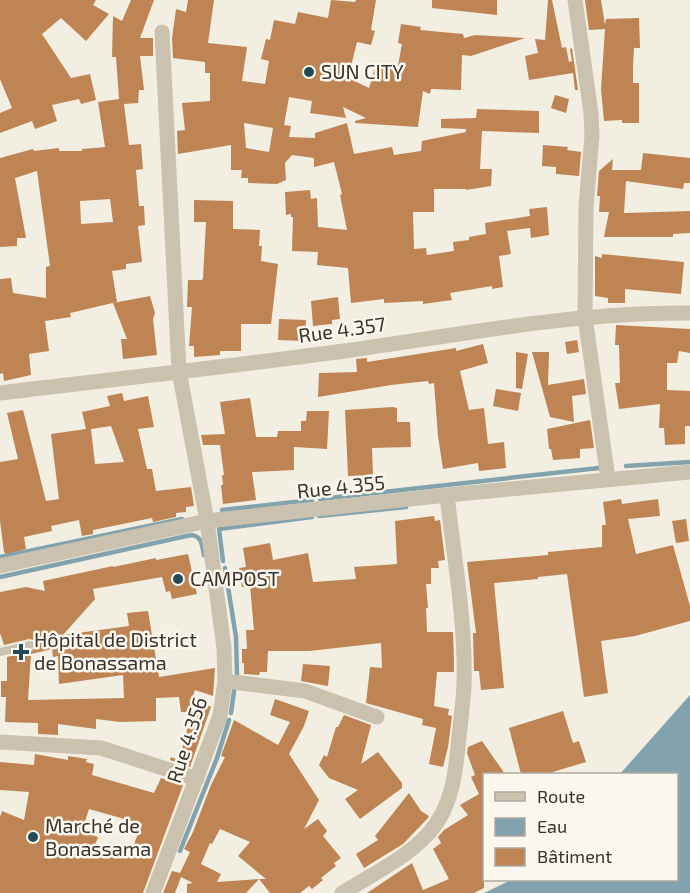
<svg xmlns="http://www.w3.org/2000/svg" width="690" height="893" font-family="'Exo 2',sans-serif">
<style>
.water{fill:#82a3ae}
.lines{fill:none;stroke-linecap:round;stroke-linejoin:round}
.stream{stroke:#82a3ae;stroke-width:4.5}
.building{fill:#bf8453;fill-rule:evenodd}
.service{stroke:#cac1ae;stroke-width:8}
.minor{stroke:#cac1ae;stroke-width:15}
.poi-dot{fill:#234a59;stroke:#faf7ee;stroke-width:2}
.labels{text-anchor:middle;stroke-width:5;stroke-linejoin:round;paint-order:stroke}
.poi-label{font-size:20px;fill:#39332c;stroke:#faf7ee;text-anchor:start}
.street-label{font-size:20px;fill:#39332c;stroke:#faf7ee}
</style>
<rect width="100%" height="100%" fill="#f2eee2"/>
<path class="water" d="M690 695V893H484L511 880H676V774H620Z"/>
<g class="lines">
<path class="stream" d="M626 466 690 462
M320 499 599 468
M222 510 312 500
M319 516 406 507
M0 557 182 519
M223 561 219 529 312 517
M225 568 236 637 237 675
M0 577 191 535C202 536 202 545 204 555
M231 713 235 684
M180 851 217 758 229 720"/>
</g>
<path class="building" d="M0 0H96L93 5 109 14 86 41 61 18 42 34 71 78 90 74 96 100 81 104 79 99 52 105 57 121 35 129 32 121 0 133V113L12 108 0 79Z
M131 0H154L140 38H153V56H140L144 90H139L138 103 124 104 129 145 141 144 143 169 136 170 139 206H144L145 225 138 226 142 262 126 264V269L112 271 117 302 70 313 71 317 45 321 49 351 29 354 31 375 4 381 3 373 0 374V279L11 278 13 293 46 298V267L50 266 37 171 15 178 26 238H17V246L0 247V158L33 149 34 151 59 148V151H82V149L105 147 98 102 119 99 116 57H112L113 16 122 21ZM110 199 113 222 81 224 80 201Z
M188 0H214L208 43 247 47 242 81 265 84 269 61 261 59 266 39 270 40 274 20 295 24 298 12 328 18 331 0 355 2 356 0H376L371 30 375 31 371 45 357 42 348 78 369 88 376 65 397 71 402 44 398 43 401 24 421 27 420 30 463 34 464 38 475 35 525 38 471 56 462 55 461 90 431 89 430 94 423 91 418 127 355 123V121L366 118 343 107 346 118 310 113 312 101 289 97 284 125 291 126 289 137 315 138V133L347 123 354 154 392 147 394 155 421 151 422 141 466 132V129L441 128V119L476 118 477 109 539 111V133L482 131 480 169H492L491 186 466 190V189H434V212H413L414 249 426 248 427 255 454 251 453 242 469 240V237L486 234 485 223 530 216 529 209 547 207 549 235 531 238 530 228 507 231 511 254 499 256 503 287 492 289V286L450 293 452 300 423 304V301L384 303V299L351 303 348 268 317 265 318 252 292 251 293 217H291V214L286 215 285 192 310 190 311 199 317 198 318 227 347 230 340 195 342 194 334 162 314 167V158L292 155 285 163 286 180 277 184 248 183V178H241L242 170H231V145L178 154 177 131 185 130 182 103 210 101V73H205V62L173 58 172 38 176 9 186 12ZM244 123 273 128 269 152 246 148Z
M432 0H497V15L432 8Z
M548 0H552L562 48 566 47 569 62 572 61 570 49 572 48 578 90H575L573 73 529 80 525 56 538 53 535 39 545 40Z
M585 0H601L605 25 606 19 639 18 640 48H634L633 66V83H639V123H622V120L604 121 601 89 605 29 589 30Z
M555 95 569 99 566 113 551 108Z
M543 145 568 147 567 150 581 152 579 176 556 174V167L542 166Z
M643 153 690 158V183H684L683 189 626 181 624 213 690 211V233L673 234V237H604L609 212H599L600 196H597L599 171 613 159 612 170H641Z
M194 200 233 201V229L260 230 259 246H262L261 261 278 264 271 324H241V351H220V355L194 357V346H189L192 307H187L188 280H202L203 278 206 222H194Z
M602 254 684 262 681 294 625 289V303H608V298L595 296V256L602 258Z
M150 296 155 313 153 319 157 355 123 359 121 339H127L113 303Z
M338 297 340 319 332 320V324L313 326 311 301Z
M279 319 306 320 305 341 278 340Z
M616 325 690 329V353L679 351 677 363H667V390L690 391V426H685V444L665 445 664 428H659L660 404 619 409 615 383H620L619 345H615Z
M577 340 579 352 567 354 565 342Z
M483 344 488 363 460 371 469 410 484 408 488 444 504 442 506 468 479 471 478 463 443 469 438 436 434 383 429 384 428 381 391 385 318 397 319 373 357 372 356 359 367 358V362L456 348V351Z
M516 352 528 354 522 389 516 388Z
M532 352H549L548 385 584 379 586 394 572 396 574 422 550 417Z
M496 389 521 393 518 411 493 406Z
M122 393 124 401 148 396 154 427 138 429 147 469H152L156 491 191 487 194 506 186 507V512L176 513V517L153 522 152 518 93 530V534L82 536 79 520 51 526 52 531 24 537 26 549 6 554 4 552 0 521V462L18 459 7 413 23 410 46 501 59 499 51 434 86 429 82 412 110 406 107 396ZM111 426 124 462 95 464 91 429Z
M250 398 256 437H277L278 431H301V421H306L307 411H329L327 449 294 447V470L252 472 256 500 223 504 221 485H223L222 475H224L220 445H203L201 435 225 434 220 402Z
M393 407 397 408V422H410L411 447 372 448 373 475 348 476 345 410Z
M590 420 594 448 580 449V458L553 460 551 449H549L547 429Z
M621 499 622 504 658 499 660 516 628 519 636 554 673 545 690 606V621L635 636 601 641 608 693 584 697 567 574 538 577V579L494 583 504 688 481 690 479 671H474L473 633H476L467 562 548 555V552L602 547V525H606L603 502Z
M434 516 435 521 440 520 445 560 438 561 439 568H431V584H426L428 608H426L427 632H453L454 662V672H437L434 706 449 709 448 715 452 716 448 747 443 767 429 764 436 728 422 725 423 719 366 703 370 667 382 668 381 643 309 651H268L267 672H260L259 675 244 674V663H242V649H247L246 630H254L250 586 242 587 239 568 246 567 243 548 270 543 273 560 308 553 313 582 356 579 354 567 397 564 395 521Z
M686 519 689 541 676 543 672 521Z
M188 554 197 594 172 599 170 591 166 592 162 577 93 589 95 599 63 635 129 626 127 613 148 611 159 677 215 668 213 696 195 690 193 696 211 707 190 767 170 760 171 757 179 760 192 712H181L179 697 156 698V721L120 722 96 719V729L58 724V735L38 734V723L5 722 6 697H1V681H7V657L32 651 36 644 34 640 29 639 4 645 0 633V592L26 587 45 591 43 581 113 566V567L156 558V560ZM52 649 53 657 58 656 59 684 123 675 124 698 28 700 31 654Z
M303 664 330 666 328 686 301 681Z
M275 699 309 711 304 726 289 754 319 800 304 829 318 819 327 831 323 836 341 858 334 863 336 866 321 878 323 880 312 889 309 886 300 893H270L259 879H266L238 856 250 842 220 829 212 844 210 843 201 864 221 874 217 882 259 879 246 893H187V884L193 883 181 877 175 893H163L172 871 180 873 190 852 184 849 193 832 211 785 225 757 221 756 234 720 278 745 290 722 270 715Z
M563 711 573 743 579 741 586 762 546 774H521L509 728Z
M344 715 371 725 361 764 378 752 402 783V788L360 819 345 799 358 790 329 778 319 765 324 755 327 757 336 727H338Z
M482 741 505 774H484V888L474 893H367L412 863 423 890 449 879 433 849 441 843 438 837 444 830 468 815 460 805 479 794 471 777 475 775 467 753 468 747Z
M35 754 68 760V756L87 759 86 762 94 764 92 775 154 793 161 778 183 785 143 893H0V817L2 811 24 820 29 792 0 790V762L34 765ZM89 809 142 824 132 849 120 845 115 857 94 848 98 837 82 831Z
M409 793 421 811 429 816 428 818 403 844 364 868 356 854 378 840 375 836Z"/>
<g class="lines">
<path class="service" d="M0 652 30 645"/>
<path class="minor" d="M575 0 591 113 592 136 586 206 585 317 608 479
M0 393C117 379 235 366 352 350 464 334 576 312 690 313
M0 566 207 521 447 495 690 472
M225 681 305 691 377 717
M0 742 101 748 197 779
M153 893 220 716 225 681 224 648 207 521 179 371 162 32
M342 893C371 875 405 859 428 834 453 807 456 770 459 736 461 719 463 702 464 686 466 622 454 558 447 495"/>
</g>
<g class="poi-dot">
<circle cx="309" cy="72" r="6"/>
<circle cx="178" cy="579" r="6"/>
<path d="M18 643h6v6h6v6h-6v6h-6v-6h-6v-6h6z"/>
<circle cx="33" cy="837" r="6"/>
</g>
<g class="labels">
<g class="poi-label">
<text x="321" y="79">SUN CITY</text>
<text x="190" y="586">CAMPOST</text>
<text x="34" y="647">Hôpital de District<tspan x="34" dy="23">de Bonassama</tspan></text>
<text x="45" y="833">Marché de<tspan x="45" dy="23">Bonassama</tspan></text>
</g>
<g class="street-label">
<text transform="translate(342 330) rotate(-8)" y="7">Rue 4.357</text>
<text transform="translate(341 487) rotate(-6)" y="7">Rue 4.355</text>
<text transform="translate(187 740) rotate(-72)" y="7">Rue 4.356</text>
</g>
</g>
<rect x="483" y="773" width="195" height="108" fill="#faf7ee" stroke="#ada9a0" stroke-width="1.5"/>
<rect x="495" y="792" width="30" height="9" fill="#cac1ae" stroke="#ada9a0" stroke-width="1.5"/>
<text x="537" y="803" font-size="18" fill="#39332c">Route</text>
<rect x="495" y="818" width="30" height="18" fill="#82a3ae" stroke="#ada9a0" stroke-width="1.5"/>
<text x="537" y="833" font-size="18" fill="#39332c">Eau</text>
<rect x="495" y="848" width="30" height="18" fill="#bf8453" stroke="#ada9a0" stroke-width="1.5"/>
<text x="537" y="863" font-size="18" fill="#39332c">Bâtiment</text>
</svg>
